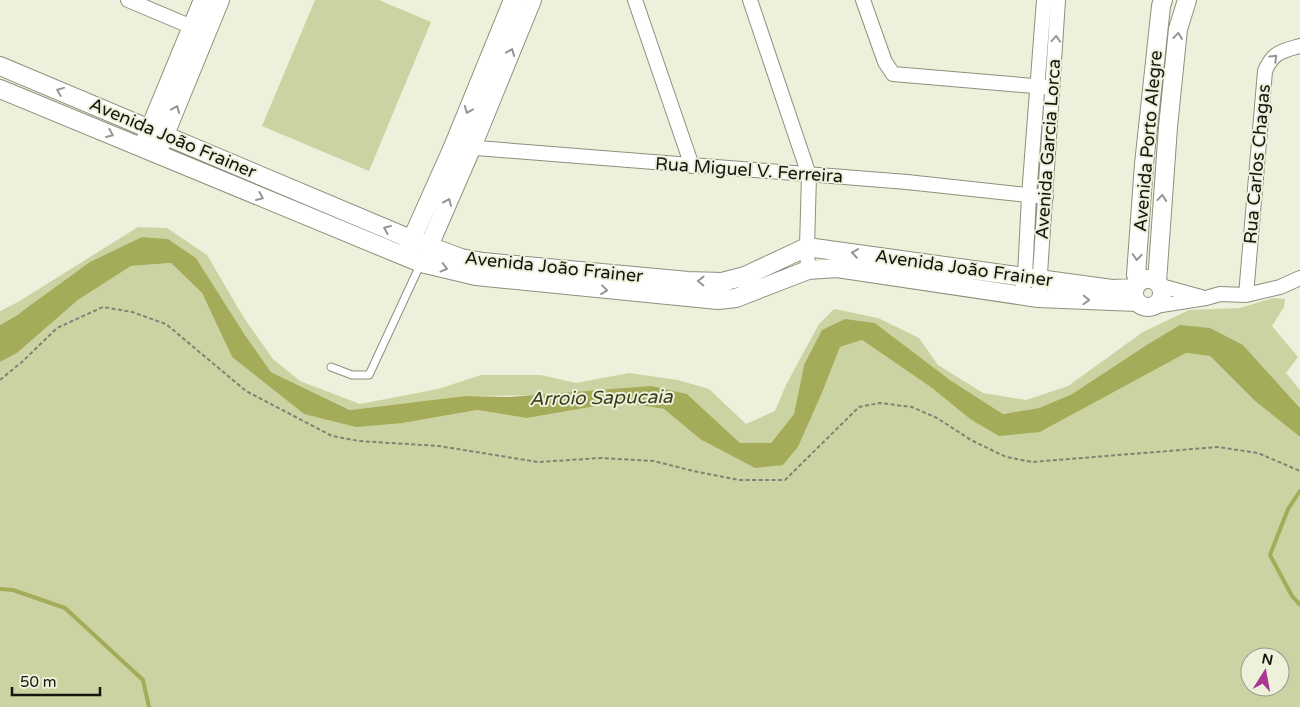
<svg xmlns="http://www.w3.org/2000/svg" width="1300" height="707" font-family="'Varela Round',sans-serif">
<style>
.green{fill:#ccd3a2;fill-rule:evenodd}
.water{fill:#a4ac5a}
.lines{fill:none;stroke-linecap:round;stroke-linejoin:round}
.stream{stroke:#a4ac5a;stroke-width:4}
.service-casing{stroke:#8d907c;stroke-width:9}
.minor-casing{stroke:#8d907c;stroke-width:16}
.tertiary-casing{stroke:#8d907c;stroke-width:20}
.path{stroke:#808273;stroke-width:2;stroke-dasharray:4 2.5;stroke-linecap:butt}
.service{stroke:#fff;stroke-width:7}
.minor{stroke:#fff;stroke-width:14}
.tertiary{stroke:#fff;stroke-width:18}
.oneway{stroke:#969693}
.labels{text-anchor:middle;stroke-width:4;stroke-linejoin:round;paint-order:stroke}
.street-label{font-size:18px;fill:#15160e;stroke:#edf0da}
.water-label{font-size:19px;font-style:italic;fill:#3b3f1b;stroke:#edf0da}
</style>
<rect width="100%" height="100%" fill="#edf0da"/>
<path class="green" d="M315 0H379L431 22 369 171 262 126Z
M138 227 167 228 207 255 244 318 273 359 300 381 360 404 438 389 481 375H541L576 383 629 373 678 380 709 389 746 424 775 411 786 385 819 324 834 309 878 318 919 338 938 365 983 393 1026 400 1068 386 1143 332 1189 310 1240 308 1273 298 1285 299 1284 307 1272 326 1298 357 1286 373 1300 390V408L1243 345 1145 346 1072 394 1039 408 1003 414 950 380 875 323 804 365 794 414 771 443H740L687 394 465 396 351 410 271 372 245 335 196 258 168 239 142 237 0 325V311L18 302Z
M171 263 202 293 232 357 304 414 403 423 477 410 527 418 620 402 664 409 700 439 783 465 798 447 822 393 840 347 862 340 932 388 970 419 1040 432 1186 353 1210 356 1255 401 1300 437V707H0V362L17 353 78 300 131 266ZM1250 657H1280V687H1250Z"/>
<path class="water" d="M142 237 168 239 196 258 245 335 271 372 350 410 465 396 509 397 651 386 687 394 740 443H771L794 414 804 365 822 330 845 319 875 323 950 380 1003 414 1039 408 1072 394 1145 346 1180 325 1210 328 1243 345 1300 408V437L1255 401 1210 356 1186 353 1040 432 999 436 970 419 932 388 862 340 840 347 822 393 798 447 783 465 755 468 700 439 664 409 620 402 527 418 477 410 403 423 356 427 304 414 232 357 202 293 171 263 131 266 78 300 17 353 0 362V325L17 315 90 262Z"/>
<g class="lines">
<path class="stream" d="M1300 491 1288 509 1270 555 1292 596 1300 605
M0 589 13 590 65 608 143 680 149 707"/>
<defs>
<path id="service" d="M331 367 352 375H369L421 263"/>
<path id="minor" d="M128 0 192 27
M635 0 692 166
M750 0 809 175 807 247 808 270
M863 0 885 62 893 74 1046 87
M464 147 907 182 1046 197
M1161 286 1201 297
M1039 289 1058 0
M1246 295 1265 71C1273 52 1282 51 1300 46
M1021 296 1025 276 1029 196 1044 0
M1155 306 1206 298 1220 294 1246 295 1280 287 1300 278"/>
<path id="tertiary" d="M0 66 413 240 461 258 483 262 688 281 722 282 745 276 807 247 1112 289 1135 288
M0 89 404 256 421 263 476 276 718 300 736 298 808 270 837 268 1038 298 1137 302
M146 138 203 0
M161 144 220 0
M407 250 453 147 513 0
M425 255 472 147 532 0
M1134 293a14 14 0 1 1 28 0a14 14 0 1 1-28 0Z
M1140 282 1136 275 1144 164 1161 6 1163 0
M1157 282 1168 127 1178 29 1187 0"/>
</defs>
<use href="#service" class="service-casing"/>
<use href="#minor" class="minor-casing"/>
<use href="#tertiary" class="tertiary-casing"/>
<path class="path" d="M0 380 23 361 57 328 103 307 132 312 166 324 246 391 332 436 359 441 439 446 538 462 601 458 654 461 693 471 739 480H785L859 407 880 403 912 407 937 418 971 440 1006 457 1032 462 1218 447 1258 453 1300 471"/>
<use href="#service" class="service"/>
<use href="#minor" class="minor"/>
<use href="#tertiary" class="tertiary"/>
</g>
<defs><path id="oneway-chevron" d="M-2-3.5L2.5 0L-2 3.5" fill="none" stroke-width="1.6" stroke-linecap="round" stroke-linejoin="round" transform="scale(1.25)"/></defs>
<g class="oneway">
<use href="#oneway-chevron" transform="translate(1178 36) rotate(-83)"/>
<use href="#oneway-chevron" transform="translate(1056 39) rotate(-86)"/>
<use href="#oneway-chevron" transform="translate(511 52) rotate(-68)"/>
<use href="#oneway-chevron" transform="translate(1274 58) rotate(-44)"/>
<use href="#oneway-chevron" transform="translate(60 91) rotate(-158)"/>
<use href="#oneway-chevron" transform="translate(176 109) rotate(-68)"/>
<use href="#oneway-chevron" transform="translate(468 110) rotate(112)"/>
<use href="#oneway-chevron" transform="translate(110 134) rotate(23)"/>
<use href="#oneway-chevron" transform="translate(260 197) rotate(23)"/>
<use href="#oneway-chevron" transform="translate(1162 198) rotate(-85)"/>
<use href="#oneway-chevron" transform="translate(448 202) rotate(-66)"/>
<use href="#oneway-chevron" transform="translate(387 229) rotate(-157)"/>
<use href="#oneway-chevron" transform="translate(855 253) rotate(-172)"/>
<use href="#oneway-chevron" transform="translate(1137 257) rotate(94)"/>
<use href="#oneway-chevron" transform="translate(444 268) rotate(14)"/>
<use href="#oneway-chevron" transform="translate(701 281) rotate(-179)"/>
<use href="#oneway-chevron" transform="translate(604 290) rotate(6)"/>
<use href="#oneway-chevron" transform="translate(1086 300) rotate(2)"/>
</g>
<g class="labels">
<g class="street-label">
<text transform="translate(173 138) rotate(23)" y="6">Avenida João Frainer</text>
<text transform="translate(1148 141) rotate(-85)" y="6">Avenida Porto Alegre</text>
<text transform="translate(1048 149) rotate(-86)" y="6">Avenida Garcia Lorca</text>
<text transform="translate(1257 164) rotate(-85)" y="6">Rua Carlos Chagas</text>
<text transform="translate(749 170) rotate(4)" y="6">Rua Miguel V. Ferreira</text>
<text transform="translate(554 267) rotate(6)" y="6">Avenida João Frainer</text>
<text transform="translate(964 268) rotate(8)" y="6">Avenida João Frainer</text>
</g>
<g class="water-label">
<text transform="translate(601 397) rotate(-1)" y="7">Arroio Sapucaia</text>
</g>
</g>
<g transform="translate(1265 672) rotate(11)"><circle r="24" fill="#edf0da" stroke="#979988"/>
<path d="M0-4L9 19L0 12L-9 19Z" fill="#a83793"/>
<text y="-8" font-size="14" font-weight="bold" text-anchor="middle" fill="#15160e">N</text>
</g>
<path d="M12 687v8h88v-8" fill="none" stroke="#15160e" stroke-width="2.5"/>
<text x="20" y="687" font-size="15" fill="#15160e" stroke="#edf0da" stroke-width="4" paint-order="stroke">50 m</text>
</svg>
